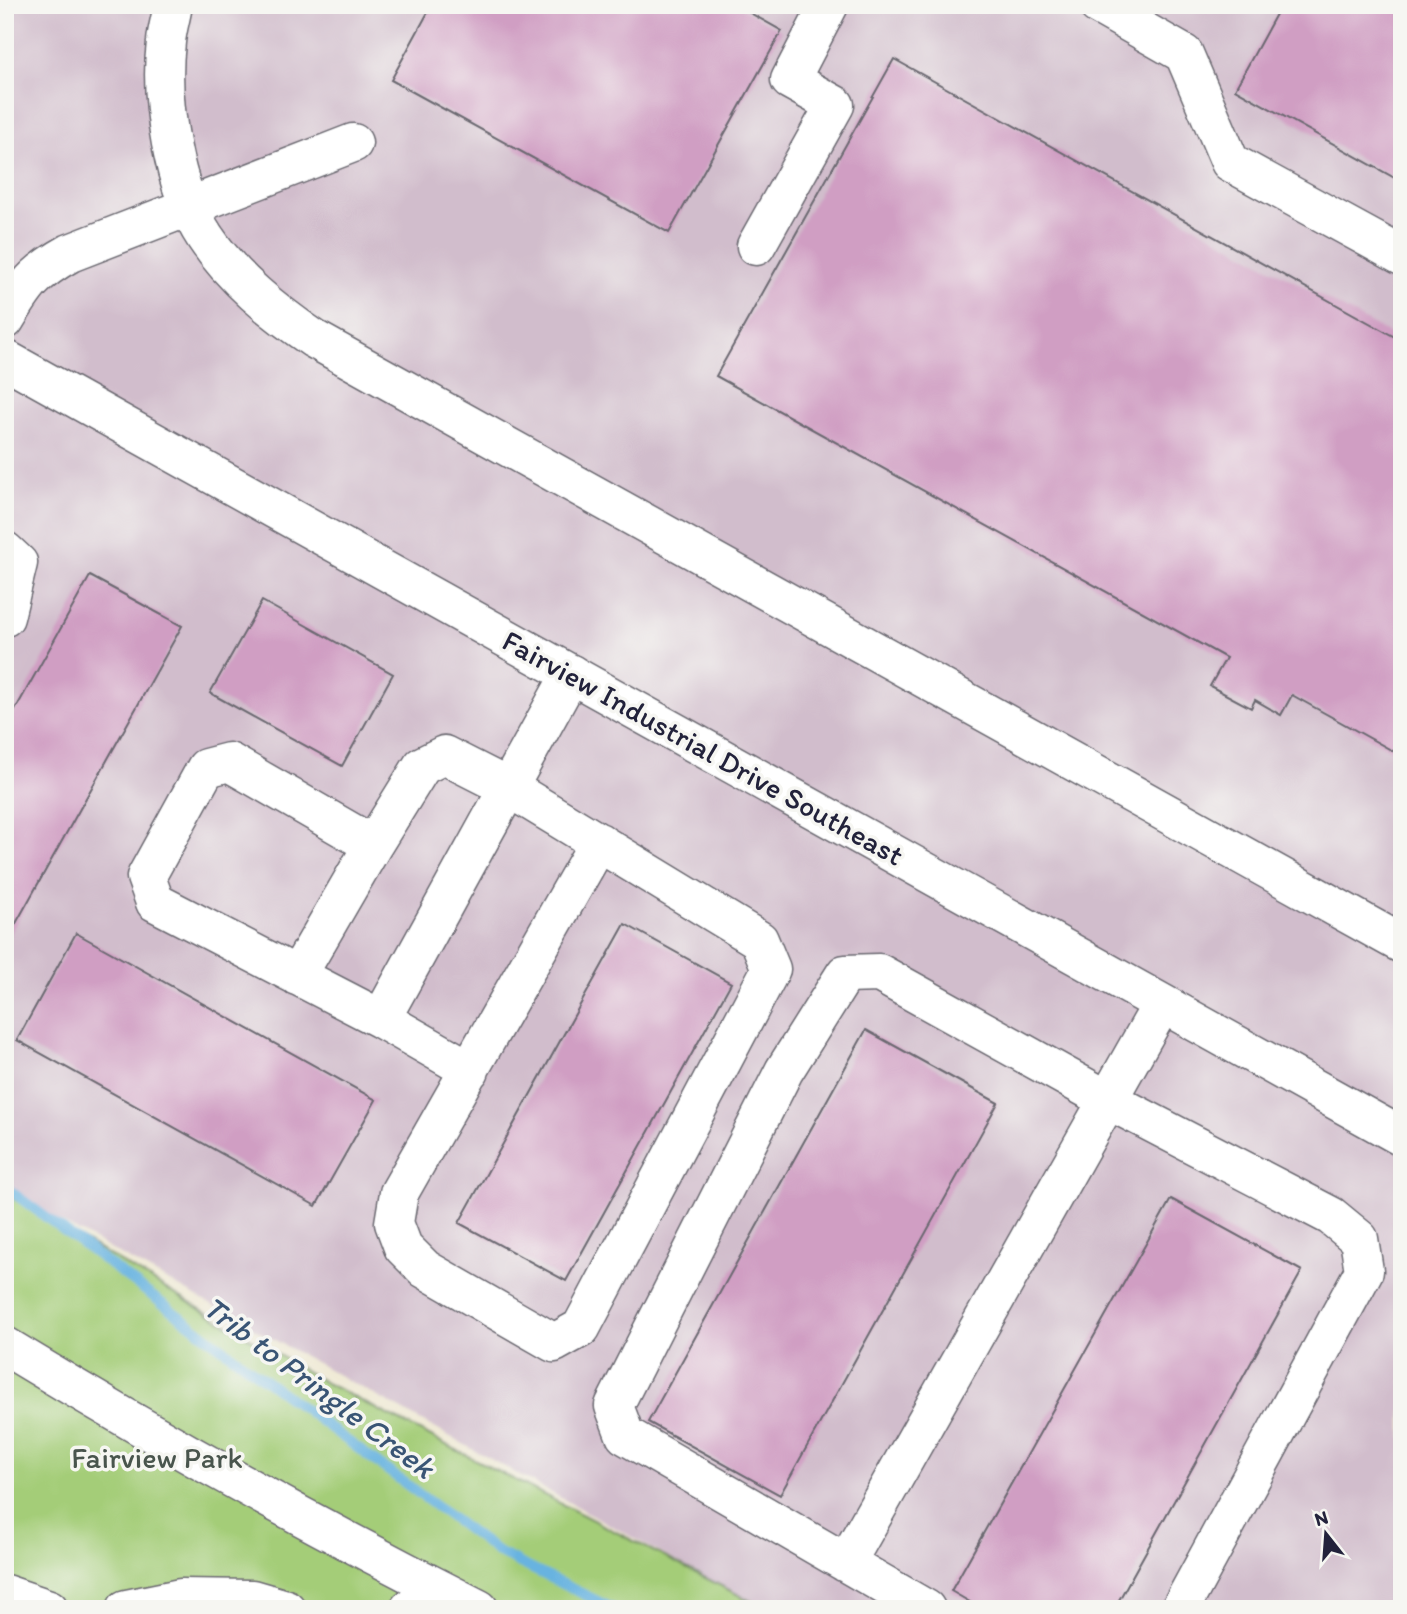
<svg xmlns="http://www.w3.org/2000/svg" width="1407" height="1614" font-family="Itim,sans-serif">
<style>
.industrial{fill:#d1bdcc}
.green{fill:#a4cd78;stroke:#63785a;stroke-width:2}
.lines{fill:none;stroke-linecap:round;stroke-linejoin:round}
.stream{stroke:#67b3e0;stroke-width:10}
.building{fill:#d09ec3}
.minor-casing{stroke:#6a6870;stroke-width:41}
.major-casing{stroke:#6a6870;stroke-width:41}
.minor{stroke:#fff;stroke-width:38}
.major{stroke:#fff;stroke-width:38}
.labels{text-anchor:middle;stroke-width:7;stroke-linejoin:round;paint-order:stroke}
.street-label{font-size:30px;fill:#22223b;stroke:#f6f6f2}
.park-label{font-size:30px;fill:#49554d;stroke:#f6f6f2}
.water-label{font-size:32px;font-style:italic;fill:#3a5575;stroke:#f6f6f2}
</style>
<rect width="100%" height="100%" fill="#f6f6f2"/>
<filter id="ink" filterUnits="userSpaceOnUse"><feTurbulence type="fractalNoise" baseFrequency=".0143" numOctaves="2"/><feDisplacementMap in="SourceGraphic" scale="14" xChannelSelector="R" yChannelSelector="G"/><feConvolveMatrix kernelMatrix="1 2 1 2 8 2 1 2 1" color-interpolation-filters="sRGB"/></filter>
<filter id="wash" filterUnits="userSpaceOnUse"><feTurbulence type="fractalNoise" baseFrequency=".00686" numOctaves="4" result="noise"/><feDisplacementMap in="SourceGraphic" scale="28" xChannelSelector="R" yChannelSelector="G"/><feGaussianBlur stdDeviation="1.57" result="paint"/><feColorMatrix in="noise" values="0 0 0 0 0 0 0 0 0 0 0 0 0 0 0 0 0 1.4 0 .05"/><feComposite in="paint" operator="in"/></filter>
<g filter="url(#wash)">
<rect width="100%" height="100%" fill="#efe9d3"/>
<path class="industrial" d="M5 5H1402V1609H762L5 1191Z"/>
<path class="green" d="M5 1194 328 1384 766 1609H5Z"/>
<g class="lines">
<path class="stream" d="M5 1187 499 1553 614 1609"/>
</g>
<g id="blocks">
<path class="building" d="M432 5H736L782 31 669 233 391 80Z
M1281 5H1402V182L1235 89Z
M894 59 1402 341V756L1292 695 1281 715 1255 700 1251 708 1210 686 1226 658 716 376Z
M90 576 182 626 5 943V728Z
M262 601 393 674 342 766 210 693Z
M625 924 731 983 566 1281 459 1223Z
M76 933 376 1100 316 1206 17 1040Z
M866 1030 998 1103 780 1495 648 1422Z
M1171 1199 1302 1271 1114 1609H982L951 1591Z"/>
</g>
</g>
<g filter="url(#ink)">
<use href="#blocks" fill-opacity="0" stroke="#6a6870" stroke-width="2"/>
<g class="lines">
<defs>
<path id="minor" d="M173 5C171 17 167 30 166 42 159 99 173 189 205 237 233 279 273 311 314 339L1402 944
M1098 5 1184 54 1230 162 1402 256
M756 246 835 105 790 80 829 5
M5 320C26 285 34 273 70 253L353 143
M5 551 18 563 5 617
M571 674 381 1019 155 902 146 877 206 768 229 762 373 845 422 766 444 755 509 788 759 940 771 969 581 1328 554 1343 425 1269 403 1247 394 1223 399 1193 599 842
M297 976 373 845
M381 1019 470 1070
M5 1346C159 1440 318 1528 479 1609
M846 1563 1162 1004
M5 1594 49 1609
M126 1609 180 1598 252 1599 286 1609
M409 1609 417 1603 427 1583
M926 1609 625 1435 614 1406 784 1071 845 974 879 973 1108 1100 1331 1216 1359 1239 1364 1271 1180 1609"/>
<path id="major" d="M5 359 1402 1137"/>
</defs>
<use href="#minor" class="minor-casing"/>
<use href="#major" class="major-casing"/>
<use href="#minor" class="minor"/>
<use href="#major" class="major"/>
</g>
</g>
<g class="labels">
<g class="street-label">
<text transform="translate(703 748) rotate(29)" y="10">Fairview Industrial Drive Southeast</text>
</g>
<g class="park-label">
<text x="157" y="1468">Fairview Park</text>
</g>
<g class="water-label">
<text transform="translate(319 1387) rotate(37)" y="11">Trib to Pringle Creek</text>
</g>
</g>
<rect width="1407" height="1614" fill="none" stroke="#f6f6f2" stroke-width="28"/>
<g transform="translate(1326 1534) rotate(343)" stroke="#f6f6f2" stroke-width="5" paint-order="stroke">
<path d="M0-5L12 26L0 18L-12 26Z" fill="#22223b"/>
<text y="-10" font-size="19" font-weight="bold" text-anchor="middle" fill="#22223b">N</text>
</g>
</svg>
